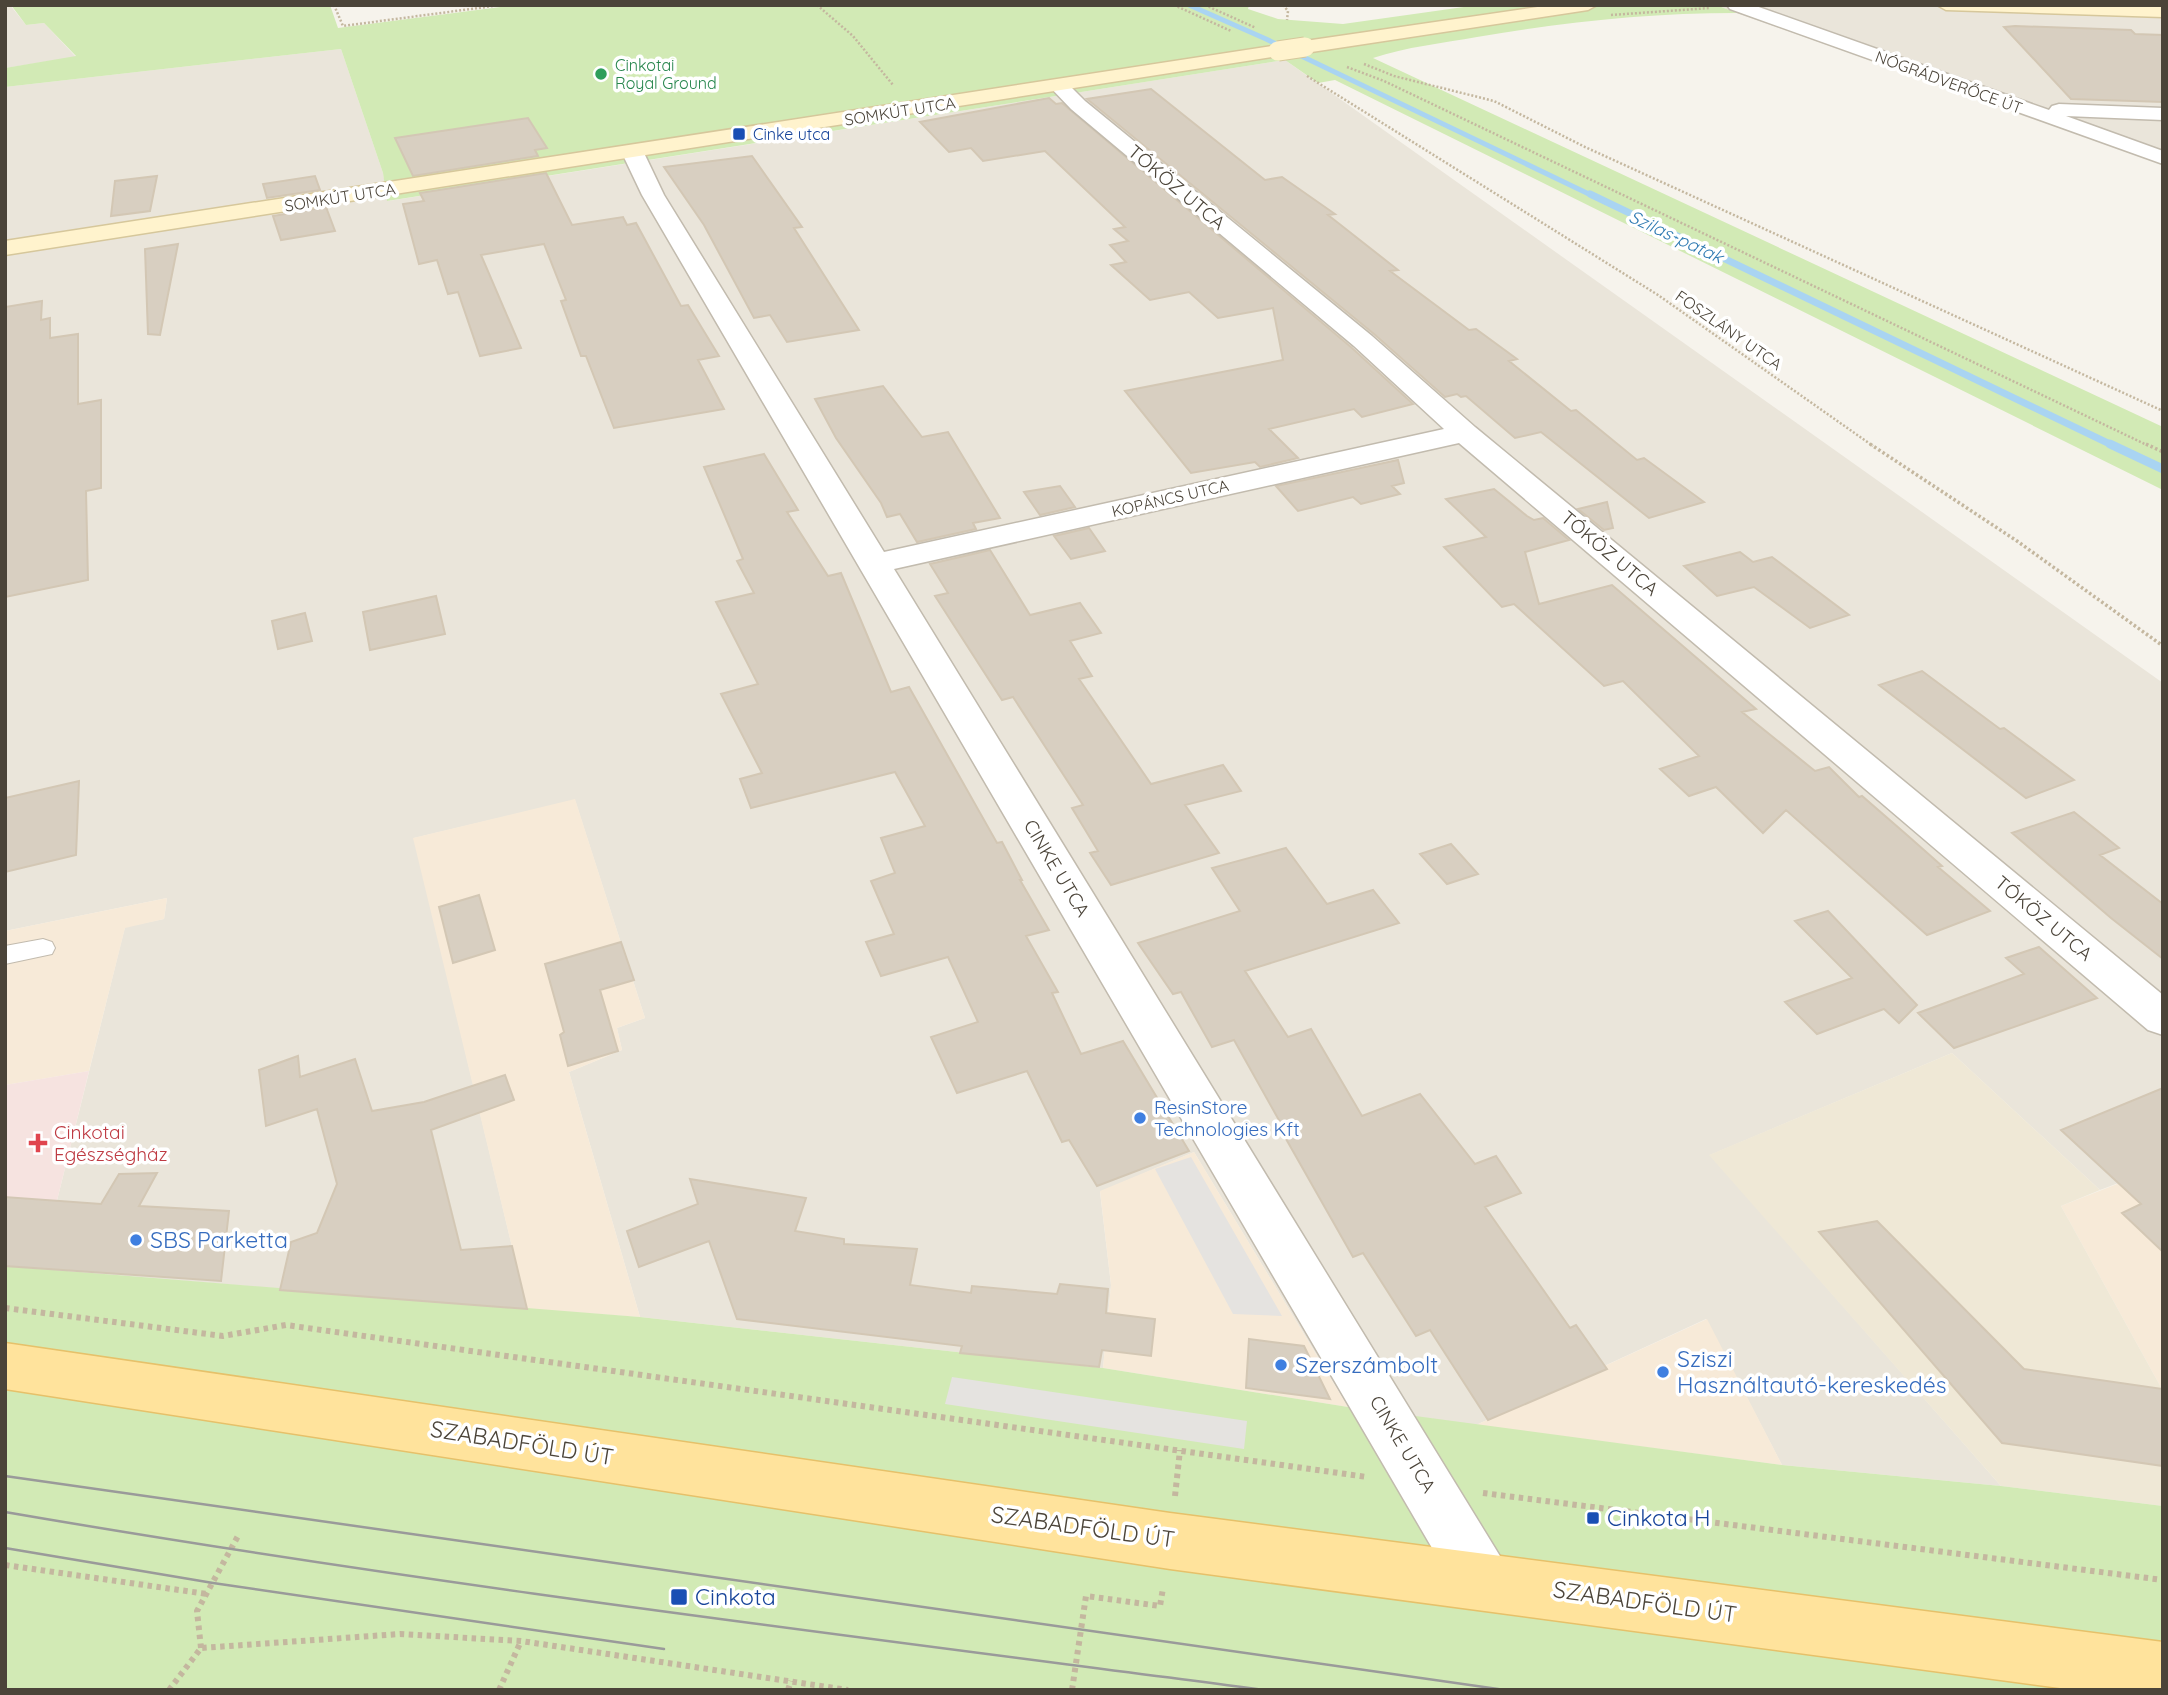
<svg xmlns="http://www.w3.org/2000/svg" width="2168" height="1695" font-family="Quicksand,sans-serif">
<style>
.residential{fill:#eae5da}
.commercial{fill:#f7ead8}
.education{fill:#efe8d6}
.medical{fill:#f6e3e0}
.green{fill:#d2eab5}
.parking{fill:#e5e3e0}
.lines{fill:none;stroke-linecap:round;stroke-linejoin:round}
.stream-far2{stroke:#a9d4f2;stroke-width:5}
.stream-far1{stroke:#a9d4f2;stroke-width:7}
.stream{stroke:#a9d4f2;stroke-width:9}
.building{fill:#d8cfc1;stroke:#d3c7b4;stroke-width:2}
.lane-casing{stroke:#c2bbae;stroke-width:2}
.street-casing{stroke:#c2bbae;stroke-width:3}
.secondary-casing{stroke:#d6c79b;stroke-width:3}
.primary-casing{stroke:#e6c16a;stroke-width:3}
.path-far2{stroke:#c4b79f;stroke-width:2.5;stroke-dasharray:2 2;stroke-linecap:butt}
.path-far1{stroke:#c4b79f;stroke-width:3.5;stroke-dasharray:2.5 2.5;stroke-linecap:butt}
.path{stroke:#c4b79f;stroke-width:6;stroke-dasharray:4.5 4.5;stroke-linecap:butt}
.lane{fill:#fff;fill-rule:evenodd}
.street{fill:#fff;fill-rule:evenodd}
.secondary{fill:#fff3cd;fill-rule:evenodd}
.primary{fill:#ffe39c;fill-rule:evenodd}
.tram{stroke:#9a9a9a;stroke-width:2.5}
.secondary-bridge-casing{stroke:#d6c79b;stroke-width:21;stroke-linecap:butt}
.secondary-bridge{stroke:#fff3cd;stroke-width:19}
.leisure-dot{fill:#2e9e5b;stroke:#fff;stroke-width:2.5}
.transit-dot{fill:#1a4fb4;stroke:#fff;stroke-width:2.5}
.shop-dot{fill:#3f7fe0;stroke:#fff;stroke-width:2.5}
.health-dot{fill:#e0444e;stroke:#fff;stroke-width:2.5}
.labels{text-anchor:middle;stroke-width:7;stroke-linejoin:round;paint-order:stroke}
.far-leisure-label{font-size:16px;fill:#27864d;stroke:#fff;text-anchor:start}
.far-street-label{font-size:16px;fill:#4b4439;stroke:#fff}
.far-transit-label{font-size:16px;fill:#164399;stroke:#fff;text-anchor:start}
.far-water-label{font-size:18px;font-style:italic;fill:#2e7ab2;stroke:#fff}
.street-label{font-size:19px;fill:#4b4439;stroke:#fff}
.shop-label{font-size:19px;fill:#366cbe;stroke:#fff;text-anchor:start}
.health-label{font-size:19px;fill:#be3a42;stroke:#fff;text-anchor:start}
.near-shop-label{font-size:23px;fill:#366cbe;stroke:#fff;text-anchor:start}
.near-street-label{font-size:23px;fill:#4b4439;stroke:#fff}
.near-transit-label{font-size:23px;fill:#164399;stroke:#fff;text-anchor:start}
</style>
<rect width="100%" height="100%" fill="#f6f3ec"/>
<path class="residential" d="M10 5 26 25 44 23 76 57 5 68V6Z
M1716 5H2163V164L1737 13Z
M341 49 383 173 388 201 1285 60 2163 683V1166L2100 1190 1952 1053 1710 1155 2001 1486 1782 1465 1706 1319 1476 1425 1348 1407 1194 1152 1100 1192 1111 1285 1103 1368 640 1317 569 1072 622 1050 617 1028 645 1018 575 800 414 838 527 1309 40 1269 125 927 164 919 167 898 5 931V87Z"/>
<path class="commercial" d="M575 799 645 1018 617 1028 622 1050 569 1072 640 1317 527 1309 413 838Z
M167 898 164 919 125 928 89 1071 5 1085V931Z
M1194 1152 1348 1407 1103 1368 1111 1285 1100 1191Z
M2163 1166V1391L2061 1206Z
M1707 1319 1782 1465 1476 1425Z"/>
<path class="education" d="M1952 1053 2100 1190 2061 1206 2163 1391V1506L2001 1486 1709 1155Z"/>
<path class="medical" d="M89 1071 40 1269 5 1266V1085Z"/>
<path class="green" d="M11 5H330L338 28 515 5H1249L1248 9 1278 19 1343 24 1478 5H1716L1737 13C1648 13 1565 22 1477 37 1443 43 1406 47 1373 58L2163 427V490L1335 80 1318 83 1285 60 387 201 383 173 341 49 5 87V68L76 56 44 23 26 25Z
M5 1266 640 1317 1103 1368 1348 1407 1782 1465 2001 1486 2163 1506V1690H5Z"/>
<path class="parking" d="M1191 1157 1282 1316 1233 1314 1155 1169Z
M952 1377 1247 1421 1244 1449 945 1404Z"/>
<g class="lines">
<path class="stream-far2" d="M1189 5 1266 39 1593 196"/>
<path class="stream-far1" d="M1590 194 2114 446"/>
<path class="stream" d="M2110 444 2163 469"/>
</g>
<path class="building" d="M2015 26 2131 30 2135 34 2163 35V102L2071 99 2004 27Z
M1151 89 1265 180 1282 177 1335 214 1328 215 1398 270 1390 271 1469 330 1476 329 1517 359 1509 361 1571 411 1576 410 1637 460 1644 458 1704 502 1649 518 1541 432 1515 438 1466 396 1461 397 1457 394 1445 397 1374 334 1087 99Z
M1049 98 1056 104 1062 103 1352 348 1413 404 1362 417 1354 409 1269 429 1298 458 1260 467 1255 462 1191 473 1125 391 1283 360 1273 308 1218 318 1189 292 1150 300 1111 265 1126 262 1110 245 1128 241 1114 229 1125 227 1045 151 983 161 971 148 949 152 920 122Z
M528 118 547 148 535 150 538 156 413 176 395 138Z
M752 156 802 227 794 228 859 330 787 342 770 315 754 318 704 225 664 167Z
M546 173 572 225 623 217 627 225 636 223 681 306 688 305 719 356 698 360 724 409 614 428 586 356H581L561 301 566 300 544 244 481 255 521 348 480 356 458 292 448 294 437 260 419 264 403 204 424 201 420 193Z
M157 176 150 211 111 216 115 181Z
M315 176 320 190 267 198 263 184Z
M326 207 335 231 281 240 273 216Z
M178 244 160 335 148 334 145 249Z
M42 301 41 320 50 318V338L78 334V404L101 400V488L86 491 88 580 5 597V307Z
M883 386 922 437 948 432 1000 518 973 523 976 529 917 542 900 514 887 517 881 503 836 438 815 399Z
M764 454 798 510 787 512 828 576 841 573 891 692 909 687 997 843 1002 842 1022 880H1020L1049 930 1026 936 1058 992 1052 993 1081 1054 1123 1041 1189 1151 1097 1186 1069 1140 1062 1142 1027 1071 957 1093 931 1037 978 1022 948 957 881 976 866 942 894 934 871 881 895 873 881 838 925 826 895 772 751 808 740 779 762 773 721 694 758 684 716 602 754 593 737 561 743 559 704 467Z
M1398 460 1404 483 1392 486 1400 494 1361 504 1353 497 1298 511 1276 486Z
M1060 486 1075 507 1040 515 1024 492Z
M1494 489 1527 516 1534 520 1543 518 1569 540 1525 552 1539 604 1612 585 1756 709 1742 712 1815 771 1829 767 1859 797 1862 796 1907 835 1942 866 1938 867 1990 911 1927 935 1786 810 1763 833 1716 787 1689 796 1660 769 1699 756 1623 681 1604 686 1514 604 1502 607 1444 547 1486 537 1446 499Z
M1607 502 1613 528 1604 530 1578 509Z
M1089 528 1105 551 1071 559 1054 536Z
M990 550 1030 615 1080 603 1101 633 1070 641 1092 676 1079 679 1151 784 1223 765 1241 791 1185 805 1219 853 1111 885 1090 853 1098 851 1072 808 1083 805 1013 697 1002 700 935 596 948 593 930 564Z
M1740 552 1753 562 1772 557 1849 615 1810 628 1754 587 1717 596 1684 566Z
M436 596 445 634 370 650 363 612Z
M305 613 312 641 278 649 272 621Z
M1922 671 2000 729 2004 728 2074 780 2026 798 1879 685Z
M79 781 76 855 5 872V798Z
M2074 812 2119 848 2100 855 2163 904V959L2111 918 2012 833Z
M1451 844 1478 874 1447 884 1420 854Z
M1286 848 1327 904 1373 890 1399 923 1245 971 1288 1037 1311 1029 1362 1116 1420 1094 1475 1164 1496 1156 1521 1193 1485 1207 1570 1328 1576 1325 1607 1369 1488 1420 1430 1330 1416 1336 1363 1253 1353 1257 1277 1123 1280 1122 1234 1040 1212 1047 1181 992 1173 994 1138 943 1240 911 1212 868Z
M479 895 495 950 453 963 439 907Z
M1828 911 1917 1005 1899 1023 1884 1009 1817 1034 1785 1002 1852 978 1795 921Z
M621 942 634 980 600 990 618 1051 568 1066 560 1035 564 1032 545 964Z
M2039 947 2097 998 1954 1048 1918 1013 2024 974 2006 958Z
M298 1056 300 1077 355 1059 372 1111 424 1102 505 1075 514 1100 431 1130 461 1250 512 1246 527 1309 280 1290 291 1242 317 1233 337 1184 317 1109 266 1126 259 1070Z
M2163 1088V1252L2122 1213 2141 1204 2061 1130Z
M157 1173 139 1206 229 1211 221 1281 5 1266V1197L101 1204 119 1174Z
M690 1179 806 1198 795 1231 844 1239V1244L917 1249 910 1285 971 1293 972 1286 1057 1294 1060 1284 1108 1289 1106 1313 1155 1319 1151 1356 1102 1350 1099 1367 960 1353 962 1346 737 1319 709 1241 639 1267 627 1231 698 1204Z
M1877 1221 2024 1369 2163 1389V1466L2002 1443 1819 1232Z
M1249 1339 1304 1346 1330 1399 1246 1388Z"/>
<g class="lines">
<defs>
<path id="lane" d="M43 939 52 942 55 948 52 954 5 964V946Z"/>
<path id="street" d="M1727 5H1753L2049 110 2052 106 2059 104 2163 108V120L2066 116 2163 151V164L1730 9Z
M1059 80 1066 82 1085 101 1372 336 1475 427 2163 995V1035L2148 1030 1459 443 894 569 1503 1561 1511 1581 1503 1601 1483 1609 1463 1601 642 195 622 153 626 149H640L644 153 664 195 884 552 1444 429 1354 346 1071 109 1049 86Z"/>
<path id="secondary" d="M1551 5H1597L1588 10 1305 53 1296 47 1305 41Z
M1937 5 2163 7V17L1946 10Z
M1278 45 1287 51 1285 55 5 255V241Z"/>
<path id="primary" d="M5 1343 1170 1513 2163 1642V1690H2075L1170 1569 5 1389Z"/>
</defs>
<use href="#lane" class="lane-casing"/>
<use href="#street" class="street-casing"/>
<use href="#secondary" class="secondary-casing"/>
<use href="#primary" class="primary-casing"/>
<path class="path-far2" d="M334 5 343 26 501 5
M817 5 853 36 893 85
M1174 5 1231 31
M1205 5 1256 28
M1283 5 1288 11 1287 20
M1611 15 1710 8
M1364 64 1394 76 1494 101 1585 147 2163 411
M1347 67 1384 81 2149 446
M1307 76 1658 295 1873 446"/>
<path class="path-far1" d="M1870 444 2017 541 2163 646
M2146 444 2163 452"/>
<path class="path" d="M5 1308 223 1336 286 1325 1367 1477
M1483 1493 2163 1580
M1175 1496 1180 1450
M5 1565 207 1594
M201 1648 197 1611 238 1536
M169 1690 201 1648 400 1634 521 1641 848 1690
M499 1690 521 1641
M788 1690 791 1681
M1072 1690 1086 1596 1160 1606 1163 1588"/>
<use href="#lane" class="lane"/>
<use href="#street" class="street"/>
<use href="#secondary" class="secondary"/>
<use href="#primary" class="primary"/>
<path class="tram" d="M5 1476 1505 1690
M5 1512C423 1584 844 1635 1265 1690
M5 1548 213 1583 664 1649"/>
<defs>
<path id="secondary-bridge" d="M1278 51 1305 47"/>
</defs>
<use href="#secondary-bridge" class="secondary-bridge-casing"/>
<use href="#secondary-bridge" class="secondary-bridge"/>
</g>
<circle class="leisure-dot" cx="601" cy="74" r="7"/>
<g class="transit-dot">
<rect x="732" y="127" width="14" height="14" rx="3.5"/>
<rect x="1586" y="1511" width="14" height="14" rx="3.5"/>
<rect x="670" y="1588" width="18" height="18" rx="3.5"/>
</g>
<g class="shop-dot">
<circle cx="1140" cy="1118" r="7"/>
<circle cx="136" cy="1240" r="7"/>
<circle cx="1281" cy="1365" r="7"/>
<circle cx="1663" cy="1372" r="7"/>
</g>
<path class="health-dot" d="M34.5 1132.5h7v7h7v7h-7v7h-7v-7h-7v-7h7z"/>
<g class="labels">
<g class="far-leisure-label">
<text x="615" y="71">Cinkotai<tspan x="615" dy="18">Royal Ground</tspan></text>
</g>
<g class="far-street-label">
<text transform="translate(1949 82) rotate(20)" y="6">NÓGRÁDVERŐCE ÚT</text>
<text transform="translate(900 111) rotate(-9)" y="6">SOMKÚT UTCA</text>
<text transform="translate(340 197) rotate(-9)" y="6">SOMKÚT UTCA</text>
<text transform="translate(1729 330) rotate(35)" y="6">FOSZLÁNY UTCA</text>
<text transform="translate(1170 498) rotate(-13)" y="6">KOPÁNCS UTCA</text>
</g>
<g class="far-transit-label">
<text x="753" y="140">Cinke utca</text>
</g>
<g class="far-water-label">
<text transform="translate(1676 237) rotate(25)" y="6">Szilas-patak</text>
</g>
<g class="street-label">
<text transform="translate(1177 187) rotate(40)" y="7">TÓKÖZ UTCA</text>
<text transform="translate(1610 553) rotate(40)" y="7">TÓKÖZ UTCA</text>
<text transform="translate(1057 868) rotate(59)" y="7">CINKE UTCA</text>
<text transform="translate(2044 918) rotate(40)" y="7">TÓKÖZ UTCA</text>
<text transform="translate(1403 1444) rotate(59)" y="7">CINKE UTCA</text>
</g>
<g class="shop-label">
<text x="1154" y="1114">ResinStore<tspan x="1154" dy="22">Technologies Kft</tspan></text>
</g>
<g class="health-label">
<text x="54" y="1139">Cinkotai<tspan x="54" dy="22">Egészségház</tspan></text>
</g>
<g class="near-shop-label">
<text x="150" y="1248">SBS Parketta</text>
<text x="1677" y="1367">Sziszi<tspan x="1677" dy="26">Használtautó-kereskedés</tspan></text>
<text x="1295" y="1373">Szerszámbolt</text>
</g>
<g class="near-street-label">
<text transform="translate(522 1443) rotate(9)" y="8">SZABADFÖLD ÚT</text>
<text transform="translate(1083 1527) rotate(8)" y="8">SZABADFÖLD ÚT</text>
<text transform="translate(1645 1602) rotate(8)" y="8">SZABADFÖLD ÚT</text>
</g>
<g class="near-transit-label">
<text x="1607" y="1526">Cinkota H</text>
<text x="695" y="1605">Cinkota</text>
</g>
</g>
<rect width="2168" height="1695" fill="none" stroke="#4b4439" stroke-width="14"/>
</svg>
